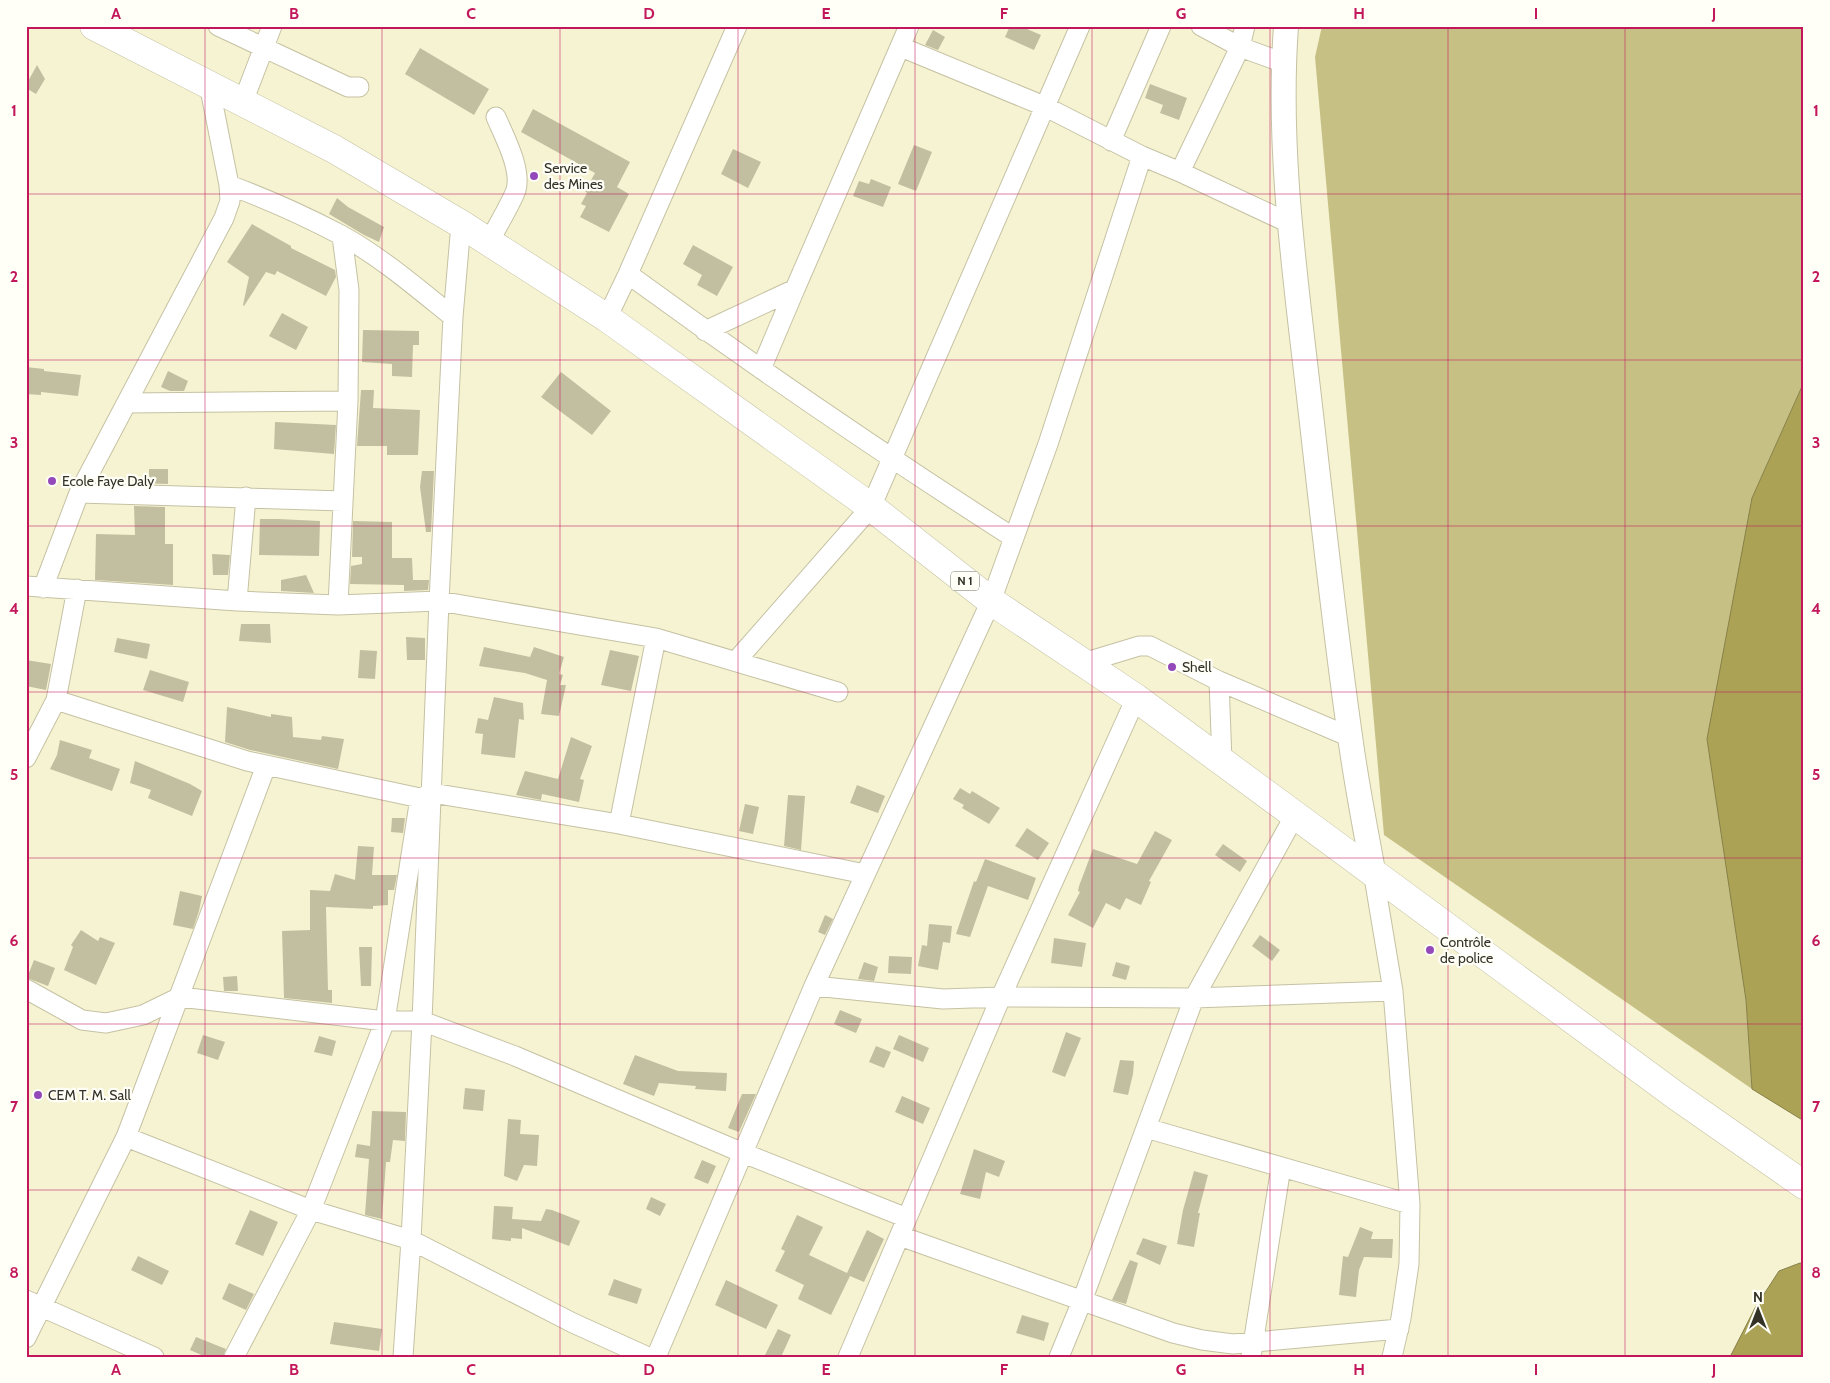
<svg xmlns="http://www.w3.org/2000/svg" width="1830" height="1383" font-family="Cabin,sans-serif">
<style>
.green{fill:#c7c084}
.water{fill:#aba256;stroke:#878048}
.building{fill:#c2bfa1}
.lines{fill:none;stroke-linecap:round;stroke-linejoin:round}
.minor-casing{stroke:#c5c2a3;stroke-width:21}
.major-casing{stroke:#c5c2a3;stroke-width:26}
.highway-casing{stroke:#c5c2a3;stroke-width:29}
.minor{stroke:#fff;stroke-width:19}
.major{stroke:#fff;stroke-width:24}
.highway{stroke:#fff;stroke-width:28}
.grid{fill:none;stroke:#c2185b;stroke-width:1;stroke-opacity:0.55}
.poi-dot{fill:#9449ba;stroke:#fffff8;stroke-width:2}
.labels{text-anchor:middle;stroke-width:4.5;stroke-linejoin:round;paint-order:stroke}
.shield{fill:#fffff8;stroke:#717065;stroke-width:1}
.shield-label{font-size:12px;font-weight:bold;fill:#343226}
.poi-label{font-size:14px;fill:#343226;stroke:#fffff8;text-anchor:start}
.neatline{fill:none;stroke:#c2185b;stroke-width:2}
.grid-label{font-size:16px;text-anchor:middle;font-weight:bold;fill:#c2185b}
</style>
<rect width="100%" height="100%" fill="#f6f3d3"/>
<path class="green" d="M1322 26H1804V382L1752 498 1746 1000 1752 1089 1384 835 1315 57Z"/>
<path class="water" d="M1804 382V1121L1752 1089 1746 1000 1707 739 1752 498Z
M1800 1263 1804 1264V1357H1730L1755 1308 1779 1271Z"/>
<path class="building" d="M1010 26H1020L1041 35 1034 50 1005 37Z
M933 30 945 37 938 50 925 45Z
M420 48 489 89 474 115 405 74Z
M37 65 45 79 36 94 26 88V85Z
M1150 84 1187 98 1179 120 1160 113 1163 105 1145 98Z
M533 109 630 162 617 187 629 194 609 232 580 217 586 206 581 204 587 193 585 191 595 173 521 132Z
M914 145 932 152 916 191 898 184Z
M733 149 761 162 748 188 721 174Z
M871 179 891 187 883 207 853 196 859 181 869 184Z
M337 198 348 207 384 227 379 242 364 235 329 214Z
M252 224 291 246V248L335 270 336 277 326 296 277 271 275 275 266 272 244 306 243 305 249 277 227 262Z
M693 245 733 267 717 296 697 285 702 275 683 264Z
M282 313 308 327 296 350 269 336Z
M363 330 419 331V345H413L412 377 392 376V364L362 362Z
M26 367 44 369V371L81 375 78 396 41 392V395L26 394Z
M168 371 188 381 184 391H170L161 387Z
M561 372 611 411 592 435 541 397Z
M361 390H374L373 408 420 410 418 455H387V446H357Z
M275 422 336 425 334 454 274 449Z
M149 469H168V484L134 483V481H149Z
M422 471H434L431 532H426L420 487Z
M134 506 165 507V544H173V585L95 580 96 534 135 535Z
M260 519H278L320 521 319 556 259 555Z
M353 521 392 522V558H412L413 580H429L428 590 404 591V585L350 584 351 566 362 564V557H352Z
M212 554 230 555 228 575H213Z
M306 575 314 593 281 591V580Z
M241 624H270L271 643 239 641Z
M406 637 425 638V660H407Z
M117 638 150 644 147 659 114 652Z
M484 647 530 657 534 647 564 657 559 674 563 675 560 685H566L559 716 541 714 547 680 525 673 479 666Z
M360 650 377 651 375 679 358 678Z
M610 650 639 656 631 691 601 685Z
M26 660 51 664 46 690 26 686Z
M150 670 189 682 183 702 143 690Z
M494 697 523 703 524 720 519 719 515 758 481 754 483 734 475 733 478 718 488 720Z
M227 707 271 717V714L292 717 293 737 321 740 322 736 344 739 338 769 250 750 225 742Z
M571 737 592 746 580 779 584 780 579 802 542 794 541 800 516 795 525 771 558 779Z
M60 740 92 750 89 758 120 769 112 791 50 769 57 755Z
M135 761 190 784 202 791 192 816 148 798 151 790 130 783Z
M857 785 885 796 878 813 850 803Z
M960 788 970 794 972 791 1000 808 989 824 962 808 964 805 953 799Z
M788 795 805 796 801 850 784 846Z
M745 804 759 807 753 834 739 831Z
M392 818H405L403 833 391 832Z
M1027 828 1049 843 1038 860 1015 846Z
M1155 831 1172 840 1149 881 1151 882 1141 905 1126 898 1120 910 1106 903 1093 928 1068 915 1080 892 1078 891 1079 886 1093 849 1137 864Z
M1223 844 1247 861 1240 872 1215 855Z
M358 846 374 847 372 875H397L394 890H388V905L373 906V909L326 907 328 990H332V1003L284 998 282 931 310 930V890L330 891 335 874 355 880Z
M985 859 1036 878 1028 900 988 886 970 937 956 934 974 881 976 882Z
M180 891 202 896 199 911 193 929 173 925Z
M825 915 833 919 825 935 818 932Z
M929 924 952 926 950 943 943 942 938 970 918 966 922 945 927 946Z
M81 930 98 941 100 937 115 943 96 985 64 970 73 947 71 945Z
M1260 935 1280 950 1272 961 1252 946Z
M1054 938 1086 943 1082 967 1051 963Z
M359 947H372L371 986H361Z
M889 956 912 957 911 974 888 973Z
M34 960 55 968 48 986 27 978Z
M864 962 878 967 874 981 858 979Z
M1116 962 1130 966 1126 980 1112 976Z
M237 976 238 991H224L223 977Z
M840 1010 862 1019 856 1033 834 1024Z
M1066 1032 1081 1038 1065 1077 1052 1072Z
M203 1035 225 1042 218 1060 197 1053Z
M899 1035 929 1048 923 1062 893 1049Z
M319 1036 336 1041 332 1056 314 1052Z
M876 1046 891 1052 884 1068 869 1062Z
M635 1055 678 1071 727 1073 726 1091 695 1089 696 1086 659 1083 654 1096 623 1084Z
M1120 1060 1134 1061 1133 1074 1128 1095 1113 1092Z
M465 1088 485 1090 483 1111 463 1109Z
M742 1094H756L739 1132 728 1128Z
M902 1096 930 1108 923 1124 895 1112Z
M372 1111 406 1112 405 1141 393 1140 390 1162H386L382 1219 365 1215 369 1159 355 1157 357 1144 370 1146Z
M508 1119 521 1120 520 1134 539 1135 537 1166 524 1165 517 1181 504 1176Z
M974 1149 1005 1161 999 1177 986 1172 980 1199 960 1194Z
M702 1160 716 1166 708 1184 694 1178Z
M1194 1171 1208 1175 1198 1213H1200L1194 1247 1177 1244 1183 1210Z
M651 1197 666 1204 660 1216 646 1209Z
M494 1206 513 1207 512 1219 541 1221 546 1209 552 1210 580 1221 569 1246 522 1228V1239L511 1238V1241L492 1239Z
M250 1210 278 1222 263 1256 235 1244Z
M797 1215 823 1227 809 1255 847 1273 867 1230 884 1239 864 1282 850 1276 831 1315 798 1299 804 1285 775 1271 785 1251 781 1249Z
M1360 1227 1373 1232 1371 1239H1393L1392 1258 1364 1257 1359 1270 1356 1297 1339 1295 1343 1256 1348 1257Z
M1143 1238 1167 1246 1160 1265 1136 1254Z
M138 1256 169 1271 162 1285 131 1270Z
M1130 1260 1138 1263 1126 1304 1112 1300Z
M614 1279 642 1289 637 1304 608 1295Z
M726 1280 778 1305 766 1329 715 1305Z
M229 1283 254 1294 246 1310 222 1299Z
M1022 1315 1049 1323 1044 1341 1016 1333Z
M334 1322 382 1329 379 1351 330 1344Z
M778 1329 791 1335 781 1357H764Z
M196 1337 226 1349 223 1357H206L190 1350Z"/>
<g class="lines">
<defs>
<path id="minor" d="M218 26 348 87H359
M1201 26 1240 47 1284 63
M901 47 1044 106 1142 156 1180 172 1289 223
M243 102 272 26
M1111 141 1161 26
M1180 172 1240 47 1245 26
M229 185C267 199 305 216 341 235 381 257 417 288 453 317
M489 242C496 228 511 204 516 190 522 169 504 136 496 117
M628 274C754 366 883 454 1014 538
M607 318 628 274 737 26
M705 331 795 289 909 26
M761 369 795 289
M128 403 348 401
M79 493 343 501
M26 586 237 601 338 605 439 601 656 638 838 692
M43 588 79 493 224 218 230 201 229 185 209 84
M237 601 246 497
M338 605 348 401 349 290 342 236
M736 661 871 507 1080 26
M1083 663 1139 646H1150L1219 681 1222 761
M1219 681 1350 737
M56 700 247 761 420 798 432 793 619 824 865 874
M26 758 56 700 77 589
M619 824 656 638
M1373 871 1393 991 1410 1204 1409 1264 1401 1318 1392 1357
M814 986 943 999 1001 997 1194 998 1393 991
M26 989 82 1020 106 1023 143 1015 180 997 385 1021H422L515 1056 743 1153 907 1218
M1146 1128 1410 1204
M126 1137 311 1210 411 1240 573 1323 648 1357
M900 1236 1173 1333 1202 1340 1233 1344 1399 1329
M26 1300 154 1357
M26 1338 126 1137 266 766
M234 1357 311 1210 385 1021 420 798
M403 1357 411 1240 422 1021 439 601 453 317 461 224
M656 1357 814 986 991 601 1048 444 1142 156
M848 1357 1001 997 1136 698
M1059 1357 1082 1301 1194 998 1295 815
M1251 1357 1281 1167"/>
<path id="major" d="M1286 26C1277 150 1295 274 1309 397 1322 510 1334 624 1350 736 1356 782 1365 826 1373 871"/>
<path id="highway" d="M94 26 334 149 461 224 607 318 871 507 991 601 1136 698 1675 1095 1804 1185"/>
</defs>
<use href="#minor" class="minor-casing"/>
<use href="#major" class="major-casing"/>
<use href="#highway" class="highway-casing"/>
<use href="#minor" class="minor"/>
<use href="#major" class="major"/>
<use href="#highway" class="highway"/>
</g>
<path class="grid" d="M205 26V1357M382 26V1357M560 26V1357M738 26V1357M915 26V1357M1092 26V1357M1270 26V1357M1448 26V1357M1625 26V1357M26 194H1804M26 360H1804M26 526H1804M26 692H1804M26 858H1804M26 1024H1804M26 1190H1804"/>
<g class="poi-dot">
<circle cx="534" cy="176" r="5"/>
<circle cx="52" cy="481" r="5"/>
<circle cx="1172" cy="667" r="5"/>
<circle cx="1430" cy="950" r="5"/>
<circle cx="38" cy="1095" r="5"/>
</g>
<g class="labels">
<rect class="shield" x="951" y="571.5" width="28" height="19" rx="4"/>
<g class="shield-label">
<text x="965" y="585">N 1</text>
</g>
<g class="poi-label">
<text x="544" y="173">Service<tspan x="544" dy="16">des Mines</tspan></text>
<text x="62" y="486">Ecole Faye Daly</text>
<text x="1182" y="672">Shell</text>
<text x="1440" y="947">Contrôle<tspan x="1440" dy="16">de police</tspan></text>
<text x="48" y="1100">CEM T. M. Sall</text>
</g>
</g>
<rect width="1830" height="1383" fill="none" stroke="#fffff8" stroke-width="55"/>
<g transform="translate(1758 1310)" stroke="#fffff8" stroke-width="4" paint-order="stroke">
<path d="M0-4L9 19L0 12L-9 19Z" fill="#343226"/>
<text y="-8" font-size="14" font-weight="bold" text-anchor="middle" fill="#343226">N</text>
</g>
<rect x="28" y="28" width="1774" height="1328" class="neatline"/>
<g class="grid-label">
<text x="116" y="19">A</text>
<text x="294" y="19">B</text>
<text x="471" y="19">C</text>
<text x="649" y="19">D</text>
<text x="826" y="19">E</text>
<text x="1004" y="19">F</text>
<text x="1181" y="19">G</text>
<text x="1359" y="19">H</text>
<text x="1536" y="19">I</text>
<text x="1714" y="19">J</text>
<text x="14" y="116">1</text>
<text x="1816" y="116">1</text>
<text x="14" y="282">2</text>
<text x="1816" y="282">2</text>
<text x="14" y="448">3</text>
<text x="1816" y="448">3</text>
<text x="14" y="614">4</text>
<text x="1816" y="614">4</text>
<text x="14" y="780">5</text>
<text x="1816" y="780">5</text>
<text x="14" y="946">6</text>
<text x="1816" y="946">6</text>
<text x="14" y="1112">7</text>
<text x="1816" y="1112">7</text>
<text x="14" y="1278">8</text>
<text x="1816" y="1278">8</text>
<text x="116" y="1375">A</text>
<text x="294" y="1375">B</text>
<text x="471" y="1375">C</text>
<text x="649" y="1375">D</text>
<text x="826" y="1375">E</text>
<text x="1004" y="1375">F</text>
<text x="1181" y="1375">G</text>
<text x="1359" y="1375">H</text>
<text x="1536" y="1375">I</text>
<text x="1714" y="1375">J</text>
</g>
</svg>
